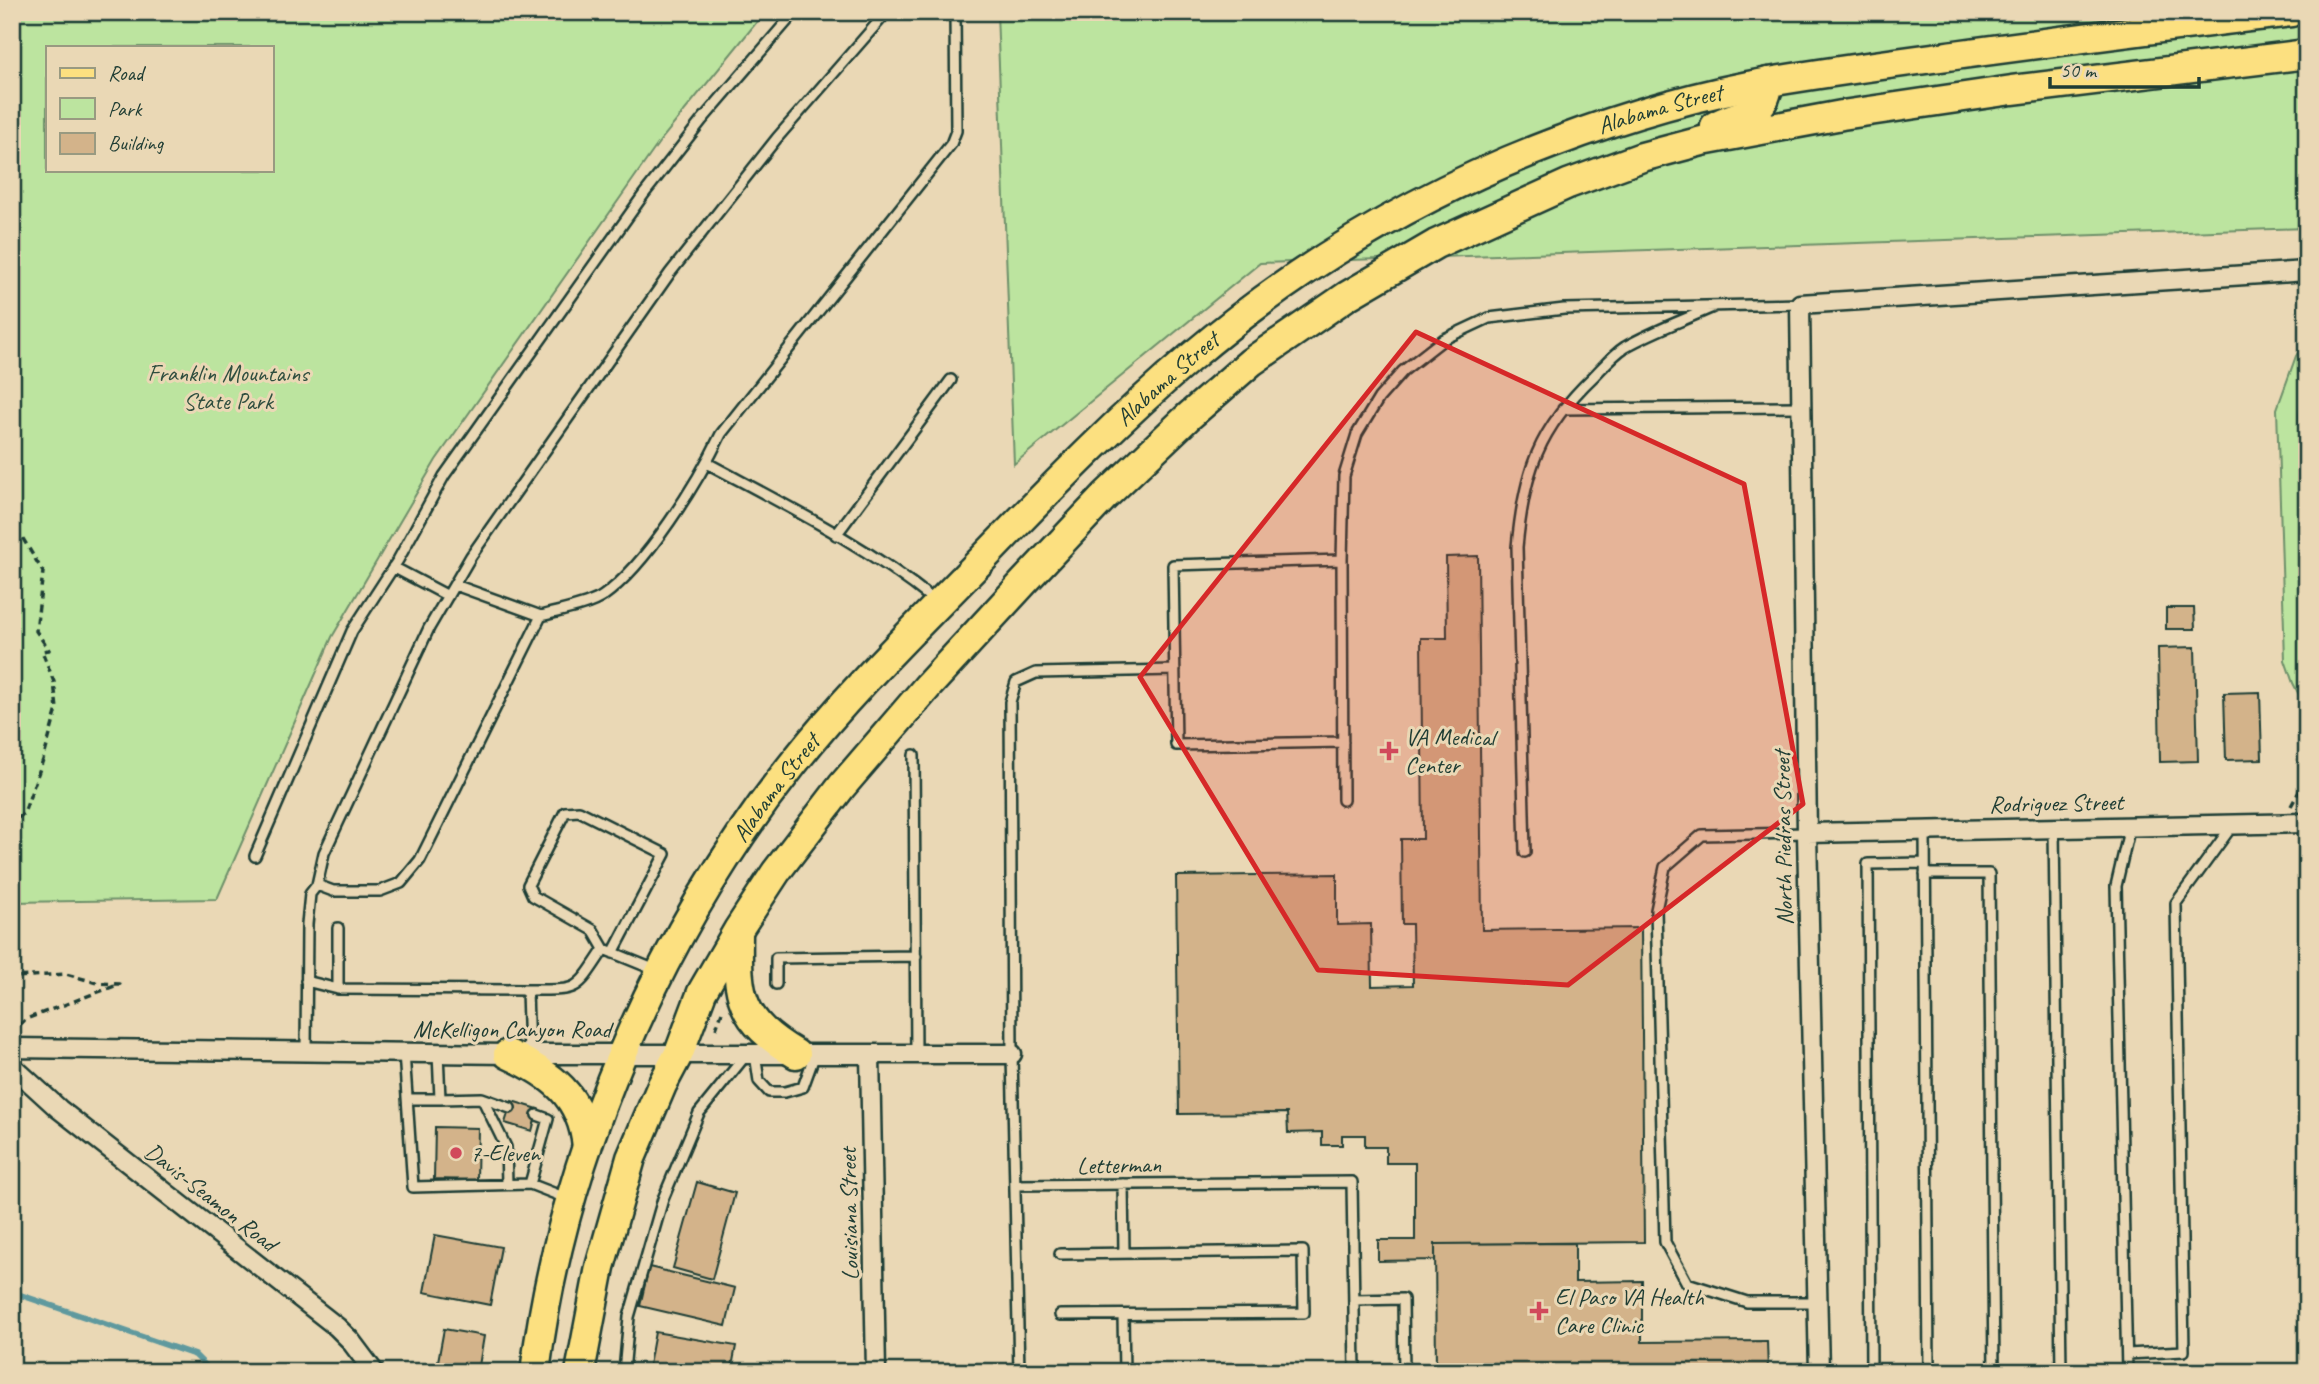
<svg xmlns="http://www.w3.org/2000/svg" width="2319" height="1384" font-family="Caveat,sans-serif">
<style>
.green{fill:#bce49f;stroke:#6e906a;stroke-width:2;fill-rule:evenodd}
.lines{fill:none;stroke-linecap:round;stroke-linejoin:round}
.stream{stroke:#5e999e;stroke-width:6}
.building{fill:#d3b38a;stroke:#1f3d34;stroke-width:2}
.lane-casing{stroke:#1f3d34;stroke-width:14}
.street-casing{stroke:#1f3d34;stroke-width:23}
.primary-casing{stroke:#1f3d34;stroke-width:33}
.path{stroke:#1f3d34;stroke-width:3.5;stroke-dasharray:7 5;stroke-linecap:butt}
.lane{stroke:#ead8b5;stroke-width:9}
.street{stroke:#ead8b5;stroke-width:18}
.primary{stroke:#fce080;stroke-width:28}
.marked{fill:#d62828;fill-opacity:0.2;stroke:#d62828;stroke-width:5;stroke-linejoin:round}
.poi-dot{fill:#d1495b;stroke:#ead8b5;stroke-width:2.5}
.labels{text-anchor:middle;stroke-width:6;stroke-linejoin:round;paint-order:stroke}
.street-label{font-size:24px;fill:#1f3d34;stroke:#ead8b5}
.park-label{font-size:24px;fill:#2f4e3f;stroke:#ead8b5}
.poi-label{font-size:24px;fill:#1f3d34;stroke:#ead8b5;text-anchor:start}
</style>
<rect width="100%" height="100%" fill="#ead8b5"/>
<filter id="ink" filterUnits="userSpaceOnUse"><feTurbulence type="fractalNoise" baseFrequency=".0143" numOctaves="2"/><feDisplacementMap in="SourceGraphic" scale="14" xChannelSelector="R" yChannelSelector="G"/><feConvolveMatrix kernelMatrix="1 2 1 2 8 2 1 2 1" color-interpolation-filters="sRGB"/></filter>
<g filter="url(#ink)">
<path class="green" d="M12 12H765L660 141 436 460 332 637 217 899 12 902ZM47 47H271V170H47Z
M997 12H2307V228L1260 263 1014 464Z
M2307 340V378L2303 385 2299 415 2307 710 2293 683 2285 660 2277 409 2296 356Z"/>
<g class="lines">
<path class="stream" d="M12 1292 195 1355 212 1372"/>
</g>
<path class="building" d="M1478 556 1482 930 1641 928 1644 1242 1435 1244V1260L1378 1261V1240H1415V1163H1386V1147H1365V1135H1342V1145H1322V1132L1288 1133 1287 1113 1179 1114 1176 876 1337 874V925L1371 924 1372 986 1413 985 1412 924H1402L1401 839H1423L1421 638H1447L1446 557Z
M2166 608H2194L2195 629H2166Z
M2195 647 2198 761 2160 762 2158 648Z
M2260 692 2262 759 2226 760 2224 693Z
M512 1101 538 1109 532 1131 505 1123Z
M435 1127 478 1128 477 1180 434 1179Z
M697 1182 735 1193 712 1279 673 1268Z
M435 1235 501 1247 490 1305 424 1292Z
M1575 1243V1282L1642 1281V1342L1767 1341 1768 1372H1436L1435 1244Z
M649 1267 735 1288 726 1326 640 1306Z
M444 1329 484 1336 478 1372H436Z
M655 1332 736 1346 731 1372 648 1371Z"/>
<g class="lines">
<defs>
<path id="lane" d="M887 12 777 138 670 273 471 556 429 628 324 853 317 885 333 891H380L401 883 420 860 541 616C558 611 589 606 603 596 646 566 698 482 721 434L951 144 956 131 955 12
M1563 409 1801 407
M707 463C785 505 866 545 935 601
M836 535 951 380
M1342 560 1173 565 1176 745 1343 742
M393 567 448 596
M455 585 541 616
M914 755 916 1054
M1343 800 1342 560 1344 476 1357 434 1379 398 1403 371 1444 339 1489 318 1564 309 1800 304
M2054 828 2061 1372
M1925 831 1929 1372
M1807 833 1702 835 1665 867 1656 910 1665 1242 1687 1283 1747 1302H1818
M1525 852 1517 547C1524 472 1538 429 1594 376 1603 367 1614 354 1625 347 1653 331 1684 320 1713 307
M255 856 352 631 398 560 444 476 644 194 702 120 795 12
M1925 874H1989L1994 1372
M338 928V989L527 990 529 1054
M604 949 593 930 533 896 528 885 565 812 579 811 665 854 613 953
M306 981 338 989
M776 984V958L916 956
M527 990C580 990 575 993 604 949L658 971
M306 1051 307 924 310 894 317 885
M404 1052 413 1187 530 1184 566 1198
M438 1053 440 1099 482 1098 510 1108
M755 1054 759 1081 769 1092H785L803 1087 815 1054
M482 1098 506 1147 507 1184
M408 1099H440
M530 1184 548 1119 537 1115
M1123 1184 1124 1253
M1016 1185 1352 1182 1355 1372
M1060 1254 1303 1251 1304 1313 1060 1315
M1354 1300 1403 1299 1404 1372
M1123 1315 1124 1372
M2127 1354 2184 1351 2176 903 2232 826
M624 1372 629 1317 663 1199 699 1113 746 1055
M1019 1372 1012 1054 1010 702 1016 682 1036 673 1175 670
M1871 1372 1868 864 1925 863
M2127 1372 2116 886 2130 826"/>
<path id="street" d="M1807 833 2307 823
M12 1048 508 1054H1012
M870 1054 876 1372
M12 1066 59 1109 337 1327 350 1340 374 1372
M1819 1372 1807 833 1800 304 2307 271"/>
<g id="primary">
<path d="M1715 126C1738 112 1767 117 1768 82"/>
<path d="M738 934C737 997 739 1020 796 1054"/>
<path d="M508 1054C551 1074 582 1095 587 1147"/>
<path id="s1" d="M535 1372C562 1156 658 935 792 765 854 686 928 616 998 543 1060 479 1122 416 1190 358 1297 267 1421 193 1553 143 1624 116 1699 94 1775 81 1834 71 1895 63 1955 55 2067 40 2179 25 2291 12"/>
<path d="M580 1372 600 1267 631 1158 662 1085 679 1053 702 992 738 930 776 872 842 786 928 686 1024 582 1105 496 1188 417 1251 362 1347 296 1436 244 1568 184 1642 157 1702 141 1842 115 2012 90 2307 54"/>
</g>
</defs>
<use href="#lane" class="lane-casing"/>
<use href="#street" class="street-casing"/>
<use href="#primary" class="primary-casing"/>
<path class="path" d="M12 534 22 537 43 572 36 631 49 650 42 651 54 682 57 709 44 757 24 813 12 823
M2291 806 2307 777
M12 970 15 977 66 974 98 983 120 984 26 1019 14 1030
M716 1029 722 1012"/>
<use href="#lane" class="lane"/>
<use href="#street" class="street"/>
<use href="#primary" class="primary"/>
</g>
</g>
<path class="marked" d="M1416 332 1744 484 1803 804 1568 985 1318 970 1140 677Z"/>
<g class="poi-dot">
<path d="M1385.5 740.5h7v7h7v7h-7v7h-7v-7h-7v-7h7z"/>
<circle cx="456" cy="1153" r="7"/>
<path d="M1535.5 1300.5h7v7h7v7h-7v7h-7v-7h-7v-7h7z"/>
</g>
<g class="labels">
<g class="street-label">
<text dy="8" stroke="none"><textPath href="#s1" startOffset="1773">Alabama Street</textPath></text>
<text dy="8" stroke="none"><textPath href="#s1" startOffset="1206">Alabama Street</textPath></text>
<text dy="8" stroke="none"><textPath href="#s1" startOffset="639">Alabama Street</textPath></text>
<text transform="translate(2056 803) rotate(-1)" y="8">Rodriguez Street</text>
<text transform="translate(1783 838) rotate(-91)" y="8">North Piedras Street</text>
<text x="512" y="1037">McKelligon Canyon Road</text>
<text transform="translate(1119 1165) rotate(-1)" y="8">Letterman</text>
<text transform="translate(211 1197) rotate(38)" y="8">Davis-Seamon Road</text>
<text transform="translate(849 1214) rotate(-91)" y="8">Louisiana Street</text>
</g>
<g class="park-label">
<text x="228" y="381">Franklin Mountains<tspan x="228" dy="28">State Park</tspan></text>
</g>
<g class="poi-label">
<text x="1405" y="745">VA Medical<tspan x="1405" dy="28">Center</tspan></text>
<text x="470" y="1161">7-Eleven</text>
<text x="1555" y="1305">El Paso VA Health<tspan x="1555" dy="28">Care Clinic</tspan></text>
</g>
</g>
<rect width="2319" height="1384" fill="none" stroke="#ead8b5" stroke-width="42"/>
<rect x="21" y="21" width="2277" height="1342" fill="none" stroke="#1f3d34" stroke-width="2.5" filter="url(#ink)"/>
<rect x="46" y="46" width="228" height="126" fill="#ead8b5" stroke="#999a81" stroke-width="2"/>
<rect x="60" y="68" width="35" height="10" fill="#fce080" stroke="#999a81" stroke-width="2"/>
<text x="108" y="80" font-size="21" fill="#1f3d34">Road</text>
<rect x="60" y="98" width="35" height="21" fill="#bce49f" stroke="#999a81" stroke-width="2"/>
<text x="108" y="116" font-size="21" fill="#1f3d34">Park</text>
<rect x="60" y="133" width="35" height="21" fill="#d3b38a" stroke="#999a81" stroke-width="2"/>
<text x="108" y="150" font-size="21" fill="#1f3d34">Building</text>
<path d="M2050 77v10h149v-10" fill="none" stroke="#1f3d34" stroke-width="3.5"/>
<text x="2060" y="77" font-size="21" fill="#1f3d34" stroke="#ead8b5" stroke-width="5" paint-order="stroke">50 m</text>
</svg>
